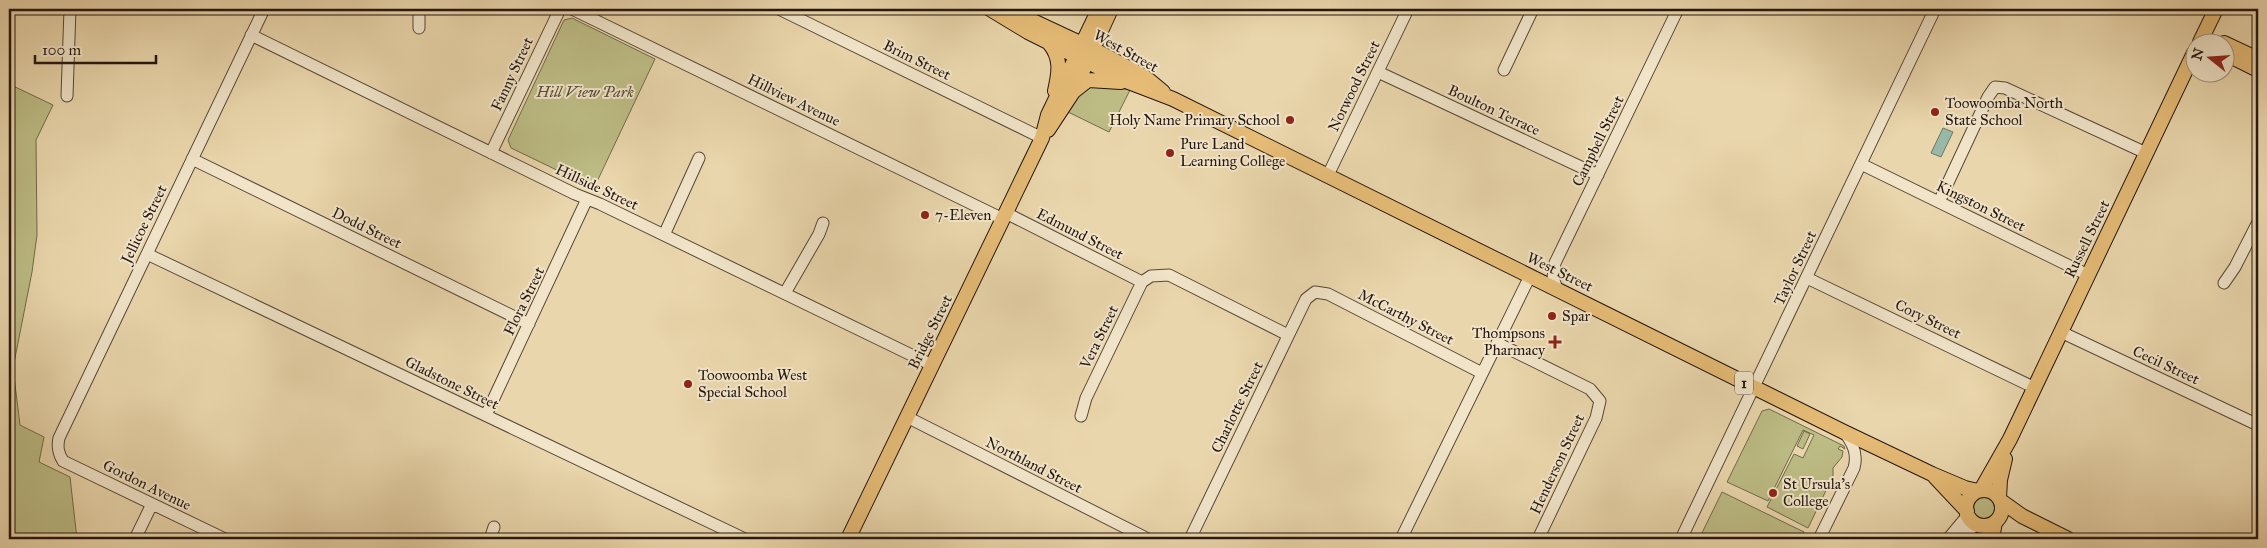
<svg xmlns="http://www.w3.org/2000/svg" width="2267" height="548" font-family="'IM FELL Great Primer',serif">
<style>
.green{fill:#bdbc85;stroke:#716a4a}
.water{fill:#98b9a8;stroke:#6a786b}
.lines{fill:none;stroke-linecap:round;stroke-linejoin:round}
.minor-casing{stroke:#564737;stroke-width:13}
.major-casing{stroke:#251710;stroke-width:16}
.minor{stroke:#f1e4c9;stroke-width:11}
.major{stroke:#e5bb76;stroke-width:14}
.poi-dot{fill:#8f2418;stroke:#f1e4c9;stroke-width:2}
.labels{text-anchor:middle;stroke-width:4;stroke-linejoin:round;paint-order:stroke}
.shield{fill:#f1e4c9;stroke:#625448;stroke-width:1}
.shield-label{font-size:14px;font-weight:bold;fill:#251710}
.street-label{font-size:15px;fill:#251710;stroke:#f1e4c9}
.park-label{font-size:15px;font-style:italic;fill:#534933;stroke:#f1e4c9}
.poi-label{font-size:15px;fill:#251710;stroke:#f1e4c9;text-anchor:start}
</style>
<rect width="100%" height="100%" fill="#ead6ac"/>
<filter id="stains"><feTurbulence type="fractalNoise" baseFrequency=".004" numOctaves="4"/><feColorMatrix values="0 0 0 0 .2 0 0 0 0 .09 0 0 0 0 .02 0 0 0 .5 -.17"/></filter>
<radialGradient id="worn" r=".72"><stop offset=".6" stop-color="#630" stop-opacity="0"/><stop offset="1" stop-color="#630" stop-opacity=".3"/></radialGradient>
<path class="green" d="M572 18 655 59 594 188 511 148 508 140 564 20Z
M9 84 53 105 36 140 37 235 32 272 13 368 20 425 44 437 39 462 70 477 77 539H9Z
M1088 84 1112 86 1130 90 1109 132 1068 112 1077 95Z
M1769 409 1844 446 1845 449 1840 446 1838 449 1843 451 1842 457 1833 468V476L1808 528 1767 507 1794 454 1803 458 1814 435 1803 430 1768 501 1727 482 1762 411Z
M1804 431 1810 434 1803 449 1797 446Z
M1722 492 1804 532 1802 539H1699Z
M1973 508a11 11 0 1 1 22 0a11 11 0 1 1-22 0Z"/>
<path class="water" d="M1943 128 1953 132 1941 157 1931 153Z"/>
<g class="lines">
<defs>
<path id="minor" d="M419 9V28
M572 9 1003 219
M779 9 1042 138
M251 35 575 194 600 204 932 365
M1504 70 1533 9
M1378 72 1598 175
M67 96 70 9
M491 153 560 9
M192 159 529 324
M1861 164 2088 275
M1328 175 1408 9
M1939 202 1988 97 1995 87 2005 88 2146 153
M1006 213 1142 282
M664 235 699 158
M147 254 745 539
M1807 278 2035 388
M2224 283 2235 267 2258 222
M1557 289 1553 278 1555 263 1678 9
M785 293 819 234 823 223
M2061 332 2258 425
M1497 343 1590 389 1600 401 1596 418 1538 539
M486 415 587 199
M1081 416 1086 398 1142 282 1151 276 1169 275 1288 335
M907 417 1148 539
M135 539 152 504
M225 539 63 461C58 453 57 447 59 438L264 9
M490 539 494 527
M1190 539 1306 299 1315 292 1328 294 1482 373
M1401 539 1530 276
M1681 539 1935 9
M1819 539 1854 468C1858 454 1853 443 1844 432
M1948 539 1968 515
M1957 539 1977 524"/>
<path id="major" d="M990 9 1028 32 1126 81 1173 99 1844 432 1932 474 1965 488 1978 491
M1011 17 1033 21 1093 49 1145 77 1163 92
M2200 42 2216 9
M1049 43C1062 58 1059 73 1055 91
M2224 43 2258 59
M2224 53 2258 70
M1074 91 1088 80 1121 82
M1048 130 1073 92 1111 9
M1935 477 1967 511
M1981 490 2010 439 2194 53
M1966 508a18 18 0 1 1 36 0a18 18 0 1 1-36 0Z
M1999 498 2000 480 2005 459
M2001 501 2022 516 2068 539
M848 539 1042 138 1048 115 1099 9
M1992 539 1995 522"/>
</defs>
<use href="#minor" class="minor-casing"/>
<use href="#major" class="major-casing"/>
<use href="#minor" class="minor"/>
<use href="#major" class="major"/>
</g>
<g class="poi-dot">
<circle cx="1935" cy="112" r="5"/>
<circle cx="1290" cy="120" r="5"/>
<circle cx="1170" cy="153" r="5"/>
<circle cx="925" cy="215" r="5"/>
<circle cx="1552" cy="316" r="5"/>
<path d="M1552.5 334.5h5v5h5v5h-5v5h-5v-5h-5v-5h5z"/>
<circle cx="688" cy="384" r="5"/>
<circle cx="1773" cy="493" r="5"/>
</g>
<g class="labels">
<rect class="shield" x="1735" y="371.5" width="18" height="23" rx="4"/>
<g class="shield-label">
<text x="1744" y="388">1</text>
</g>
<g class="street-label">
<text transform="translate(1126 51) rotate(29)" y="5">West Street</text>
<text transform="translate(917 60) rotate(26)" y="5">Brim Street</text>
<text transform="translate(512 74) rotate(-65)" y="5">Fanny Street</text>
<text transform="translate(1354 86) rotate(-64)" y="5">Norwood Street</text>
<text transform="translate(794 100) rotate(26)" y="5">Hillview Avenue</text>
<text transform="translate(1494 110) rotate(25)" y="5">Boulton Terrace</text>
<text transform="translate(1598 141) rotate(-64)" y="5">Campbell Street</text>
<text transform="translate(597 187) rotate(25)" y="5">Hillside Street</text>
<text transform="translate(1981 206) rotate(26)" y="5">Kingston Street</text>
<text transform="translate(144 224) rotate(-64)" y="5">Jellicoe Street</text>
<text transform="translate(367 228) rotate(26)" y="5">Dodd Street</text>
<text transform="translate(1080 234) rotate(27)" y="5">Edmund Street</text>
<text transform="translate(2087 239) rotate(-64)" y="5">Russell Street</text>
<text transform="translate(1795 268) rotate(-65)" y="5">Taylor Street</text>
<text transform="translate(1560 272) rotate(26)" y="5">West Street</text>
<text transform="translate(524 301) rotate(-64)" y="5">Flora Street</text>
<text transform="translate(1406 317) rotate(27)" y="5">McCarthy Street</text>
<text transform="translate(1928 319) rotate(26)" y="5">Cory Street</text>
<text transform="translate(930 332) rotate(-64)" y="5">Bridge Street</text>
<text transform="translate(1099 337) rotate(-64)" y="5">Vera Street</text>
<text transform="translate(2166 365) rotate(25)" y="5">Cecil Street</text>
<text transform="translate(452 383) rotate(26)" y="5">Gladstone Street</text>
<text transform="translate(1237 407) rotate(-64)" y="5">Charlotte Street</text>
<text transform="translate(1557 464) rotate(-65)" y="5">Henderson Street</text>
<text transform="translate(1034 465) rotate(27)" y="5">Northland Street</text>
<text transform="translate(147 485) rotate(26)" y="5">Gordon Avenue</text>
</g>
<g class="park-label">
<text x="585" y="97">Hill View Park</text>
</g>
<g class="poi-label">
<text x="1945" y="108">Toowoomba North<tspan x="1945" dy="17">State School</tspan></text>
<text x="1280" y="125" text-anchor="end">Holy Name Primary School</text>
<text x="1180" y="149">Pure Land<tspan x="1180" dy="17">Learning College</tspan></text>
<text x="935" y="220">7-Eleven</text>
<text x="1562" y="321">Spar</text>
<text x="1545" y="338" text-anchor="end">Thompsons<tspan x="1545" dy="17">Pharmacy</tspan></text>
<text x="698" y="380">Toowoomba West<tspan x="698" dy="17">Special School</tspan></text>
<text x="1783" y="489">St Ursula's<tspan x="1783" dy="17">College</tspan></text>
</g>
</g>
<rect width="2267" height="548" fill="none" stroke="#ead6ac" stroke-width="30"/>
<rect x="10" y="10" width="2247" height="528" fill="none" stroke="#251710" stroke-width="2.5"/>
<rect x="15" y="15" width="2237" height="518" fill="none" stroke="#251710"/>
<g transform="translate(2210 58) rotate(287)"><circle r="24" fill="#f1e4c9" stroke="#9f927f"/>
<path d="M0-4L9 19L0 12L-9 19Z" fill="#8f2418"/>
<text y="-8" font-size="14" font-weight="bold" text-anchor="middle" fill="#251710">N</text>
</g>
<path d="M35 55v8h121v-8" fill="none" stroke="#251710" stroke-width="2.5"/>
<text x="42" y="55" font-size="15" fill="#251710" stroke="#f1e4c9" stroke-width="4" paint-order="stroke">100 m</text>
<rect width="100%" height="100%" filter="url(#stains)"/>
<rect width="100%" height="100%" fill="url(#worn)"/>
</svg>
